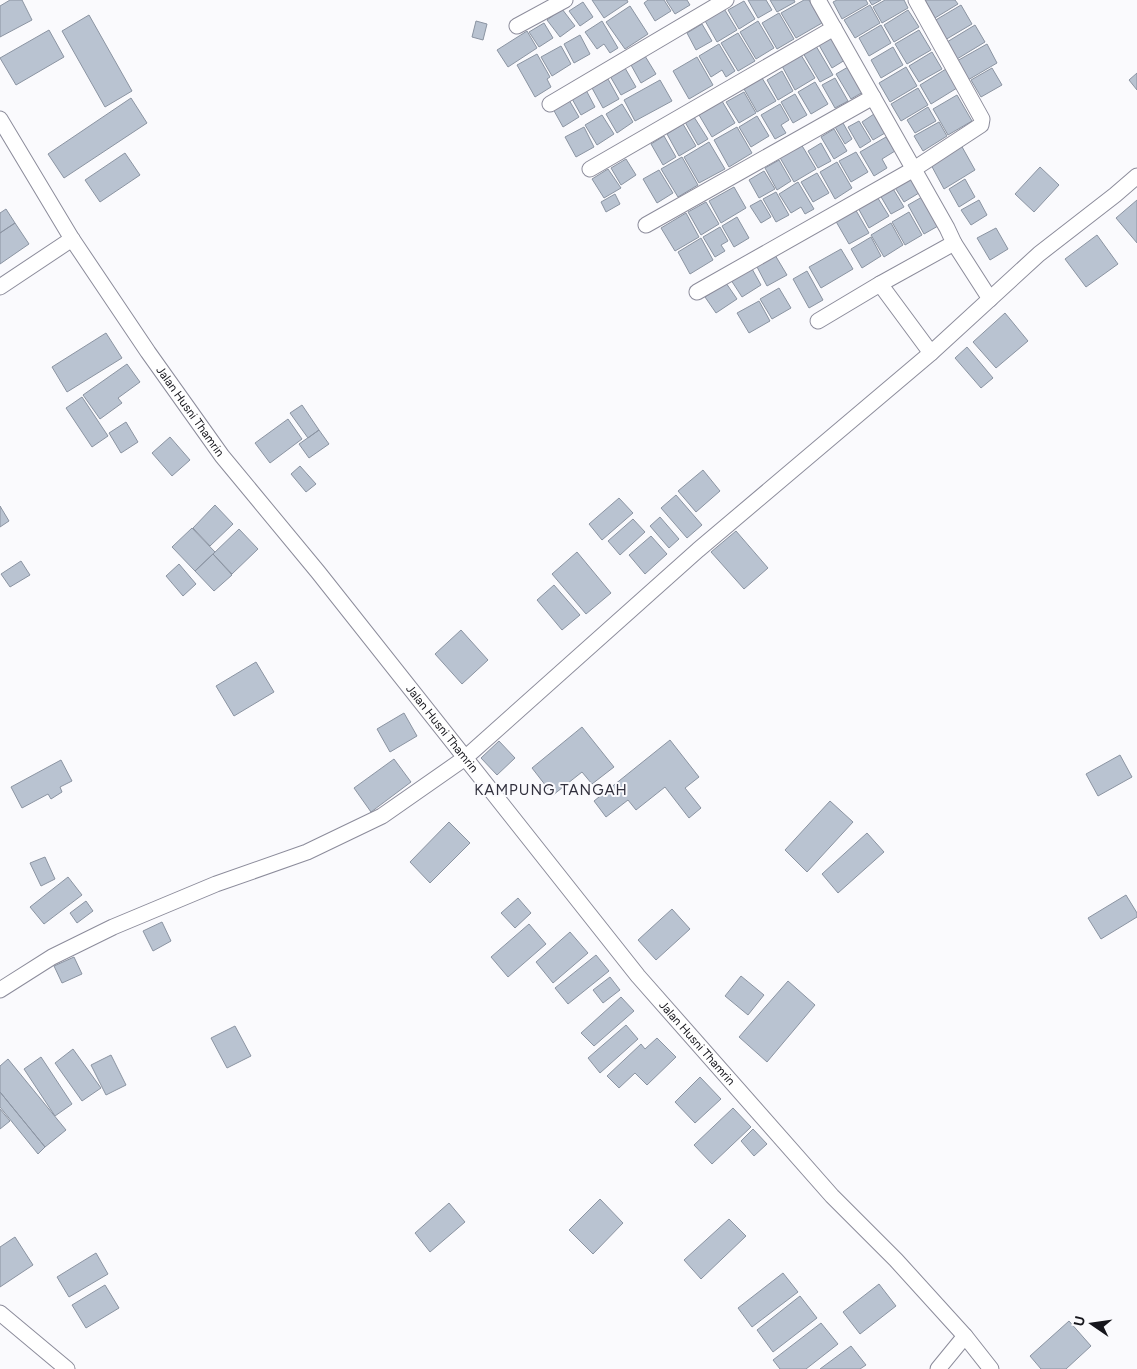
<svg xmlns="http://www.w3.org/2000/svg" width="1137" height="1369" font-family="Figtree,sans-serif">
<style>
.building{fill:#b9c3d1;stroke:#8b94a2}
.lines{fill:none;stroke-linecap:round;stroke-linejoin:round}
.minor-casing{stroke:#8c8c9b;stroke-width:17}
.minor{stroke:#fff;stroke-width:15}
.labels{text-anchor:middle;stroke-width:4;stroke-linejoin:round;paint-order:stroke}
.street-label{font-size:12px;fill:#16161c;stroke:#fafafd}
.quarter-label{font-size:15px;letter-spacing:1px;fill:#32313e;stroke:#fafafd}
</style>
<rect width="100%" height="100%" fill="#fafafd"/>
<path class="building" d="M10 0H22L32 20 0 37V6Z
M592 0H627L628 2 604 18Z
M648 0H664L671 11 655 21 644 3Z
M666 0H687L690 5 675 14Z
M748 0H766L772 10 758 18Z
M770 0H794L795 2 777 12Z
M804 0H809L822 23 796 38 781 13Z
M837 0H866L868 4 842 19 833 2Z
M869 0H881L872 5Z
M885 0H904L908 8 882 23 873 7Z
M925 0H955L958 4 935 18Z
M744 1 755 19 739 29 728 10Z
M583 2 593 17 580 26 569 11Z
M870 5 880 23 855 38 844 20Z
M961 5 972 24 945 40 934 21Z
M630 6 648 34 625 49 606 22Z
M723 7 737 30 717 42 704 19Z
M562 9 575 26 560 37 547 20Z
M908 10 919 27 894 42 884 25Z
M779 13 794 39 777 49 762 23Z
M89 15 132 91 105 107 62 31Z
M476 21 487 24 483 40 472 37Z
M602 21 618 48 610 53 604 44 597 49 585 32Z
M758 21 774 48 756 59 740 32Z
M544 23 553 38 539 47 529 32Z
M702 24 712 41 696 50 687 33Z
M881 25 891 43 869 56 859 38Z
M975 25 985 42 957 59 947 42Z
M49 30 64 57 16 85 0 58Z
M919 30 931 50 907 64 895 44Z
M527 31 537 48 508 67 497 50Z
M738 33 755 61 738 71 721 43Z
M580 35 590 54 574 63 564 44Z
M832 37 845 60 832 68 819 45Z
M719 44 735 71 726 77 722 70 711 77 699 56Z
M987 44 997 63 968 80 957 61Z
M561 46 571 64 552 76 541 57Z
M816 46 833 75 820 82 803 53Z
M893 47 903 65 881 78 871 60Z
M932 52 942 69 919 82 909 66Z
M537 54 550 77 547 79 551 87 535 97 517 65Z
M801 55 815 78 795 90 782 66Z
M645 56 656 74 641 83 631 65Z
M697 57 713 85 689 99 673 71Z
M848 67 863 92 851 99 836 74Z
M906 67 917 86 890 102 879 83Z
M625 68 636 87 621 95 610 76Z
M992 68 1002 85 981 97 971 80Z
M946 69 957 88 931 104 920 85Z
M782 71 793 91 778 100 767 80Z
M1137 73V90L1129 80Z
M762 78 776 101 757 112 744 89Z
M835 78 848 101 835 108 822 85Z
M608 79 619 99 603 108 592 88Z
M660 80 672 101 635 121 624 100Z
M815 82 828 104 811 114 798 92Z
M918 88 928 105 901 121 891 104Z
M586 90 595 107 581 115 571 97Z
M744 92 756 113 739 123 726 102Z
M795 94 807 115 793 123 781 102Z
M957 95 972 121 948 135 933 109Z
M131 98 147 123 64 178 48 154Z
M569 100 579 117 563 127 553 109Z
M722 101 735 123 712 137 699 115Z
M622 104 633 122 617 133 606 114Z
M780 104 789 120 781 125 786 133 775 139 761 115Z
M928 107 936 121 915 133 907 120Z
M874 114 885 133 873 140 862 122Z
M602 115 614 134 597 145 585 125Z
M757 116 769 136 751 147 739 127Z
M694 117 708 139 698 145 685 122Z
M859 121 871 141 860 148 848 127Z
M939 122 947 136 923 151 914 136Z
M843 123 852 139 845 144 835 127Z
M683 124 696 146 679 156 667 134Z
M584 127 594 147 576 157 565 137Z
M737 127 752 153 729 167 714 140Z
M834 129 847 151 834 159 821 137Z
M664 136 676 157 663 165 651 144Z
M886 137 895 151 882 159 887 168 874 176 860 152Z
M709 142 725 169 699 183 684 157Z
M821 143 831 161 818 168 808 151Z
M801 144 816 169 794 182 779 156Z
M961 145 975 170 944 189 930 163Z
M856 152 868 172 851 182 839 161Z
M125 153 140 175 100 202 85 180Z
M682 157 698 185 678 197 661 169Z
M626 159 636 175 621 185 611 168Z
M779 160 791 181 777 190 765 168Z
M837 162 852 188 835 199 820 172Z
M1040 167 1059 185 1034 212 1015 194Z
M608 169 621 188 604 198 592 179Z
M659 170 673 193 657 203 643 179Z
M764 171 775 189 759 198 749 180Z
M817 173 829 193 813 202 801 182Z
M910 177 919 193 904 202 894 186Z
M965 179 975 197 959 207 949 189Z
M798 182 814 209 805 214 801 207 791 213 779 194Z
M734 187 746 208 721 223 709 201Z
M892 187 904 207 891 214 880 195Z
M776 192 789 215 776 222 763 199Z
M615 194 620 204 606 212 601 202Z
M876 195 889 216 869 228 857 206Z
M922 197 938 226 924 234 908 205Z
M761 200 771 217 761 223 750 206Z
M979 200 987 215 971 225 961 210Z
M1137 200V243L1116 218Z
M706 202 719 224 701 235 688 212Z
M854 207 869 233 849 244 834 218Z
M6 209 15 223 0 233V213Z
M909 212 922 235 905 245 892 222Z
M686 213 699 237 675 251 661 228Z
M737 217 749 238 734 247 722 226Z
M15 223 29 244 0 264V233Z
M891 223 903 245 884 257 871 235Z
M720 227 728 241 721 245 725 251 715 257 703 237Z
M996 228 1008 249 990 260 977 238Z
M1097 235 1118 264 1086 287 1065 259Z
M871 237 881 256 862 268 851 249Z
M701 238 713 260 690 274 678 252Z
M841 249 853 269 821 288 809 267Z
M775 255 787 275 767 286 756 265Z
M751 267 761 285 742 297 731 280Z
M807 271 823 300 809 308 793 279Z
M726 283 737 299 716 313 705 297Z
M779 288 791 308 772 319 760 299Z
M759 301 770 321 749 333 737 313Z
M1005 313 1028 341 996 368 973 342Z
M106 333 122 358 67 392 52 367Z
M967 347 993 378 981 388 955 358Z
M127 364 140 382 118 398 122 403 100 419 83 395Z
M82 397 108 436 92 447 66 408Z
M302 405 319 430 308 438 290 413Z
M288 419 302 439 270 463 255 443Z
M126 422 138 442 121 453 109 433Z
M319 430 329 444 309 458 299 444Z
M170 437 190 460 172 476 152 453Z
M300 466 316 484 306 492 291 474Z
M703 470 720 491 696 512 678 491Z
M676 495 702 525 687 538 661 508Z
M619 498 633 513 602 540 589 524Z
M215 505 233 524 210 546 193 528Z
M0 506 9 521 0 527Z
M660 517 679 539 669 548 650 526Z
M633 519 645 532 620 555 608 541Z
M192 528 215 552 195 571 172 547Z
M239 529 258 549 232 574 213 554Z
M736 531 768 568 744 589 711 552Z
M651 536 667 554 645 574 629 555Z
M577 552 611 593 586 614 552 574Z
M213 554 232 575 214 591 195 571Z
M21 561 30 575 10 587 1 574Z
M179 564 196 584 183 596 166 576Z
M554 585 580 615 562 630 537 600Z
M461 630 488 660 462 684 435 654Z
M256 662 274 692 234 716 216 686Z
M404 713 417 736 390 752 377 729Z
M582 727 614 767 592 784 582 772 553 795 532 768Z
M670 740 699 777 685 788 701 808 689 818 665 787 636 810 628 800 606 817 594 801Z
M499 741 515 758 497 775 481 758Z
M1120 755 1132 777 1098 796 1086 774Z
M394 759 411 782 371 812 354 788Z
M61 760 72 781 60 787 62 792 51 799 48 794 22 808 11 787Z
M830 801 853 822 807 872 785 850Z
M449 822 470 843 430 883 410 862Z
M867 833 884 852 838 893 822 874Z
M45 857 55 879 41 886 30 863Z
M68 877 82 895 44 924 30 907Z
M1126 895 1137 913V917L1101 939 1088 918Z
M518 898 531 913 515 928 501 913Z
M86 901 93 911 77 923 70 913Z
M672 909 690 929 656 960 638 940Z
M162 922 171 941 153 951 143 931Z
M529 924 546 944 508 977 491 957Z
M570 932 588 953 553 983 536 962Z
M596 955 609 971 568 1004 555 988Z
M74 957 82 974 62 983 54 966Z
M741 976 764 995 748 1015 725 996Z
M610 977 620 990 603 1003 593 990Z
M788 981 815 1005 767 1062 739 1037Z
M621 997 634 1011 594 1046 581 1033Z
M626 1025 638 1039 600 1073 588 1058Z
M235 1026 251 1056 227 1068 211 1038Z
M657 1038 676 1057 647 1085 635 1073 619 1088 607 1076 641 1044 645 1049Z
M73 1049 101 1088 82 1101 55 1063Z
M111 1055 126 1085 106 1095 91 1065Z
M41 1057 72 1104 55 1116 24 1069Z
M8 1059 66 1130 45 1147 0 1092V1066Z
M700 1077 721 1099 695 1123 675 1102Z
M0 1092 45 1147 38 1154 0 1107Z
M733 1108 751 1127 712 1164 694 1145Z
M0 1109 10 1121 0 1129Z
M753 1129 767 1144 754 1156 741 1141Z
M600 1199 623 1223 593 1254 569 1230Z
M449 1203 465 1222 430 1252 415 1233Z
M729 1219 746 1236 701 1279 684 1260Z
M15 1237 33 1265 0 1287V1247Z
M96 1253 108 1274 69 1297 57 1277Z
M783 1273 798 1292 752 1327 738 1308Z
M879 1284 896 1306 860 1334 843 1312Z
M105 1285 119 1308 86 1328 72 1305Z
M800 1296 817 1318 773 1352 757 1330Z
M1069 1321 1091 1346 1066 1369H1041L1030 1356Z
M821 1323 838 1344 806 1369H780L773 1360Z
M851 1346 866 1365 860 1369H820Z"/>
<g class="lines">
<defs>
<g id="minor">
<path d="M818 0 947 228 954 243 880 284"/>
<path d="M517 26 565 0"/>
<path d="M550 104 726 0"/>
<path id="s1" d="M0 119 72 239 148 352 222 456 318 572 638 976 832 1196 896 1260 965 1336 991 1369"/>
<path d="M590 169 834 28"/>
<path d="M646 225 873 97"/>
<path d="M954 243 990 299"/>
<path d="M0 287 72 239"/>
<path d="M697 292 914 169 981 125 982 119 916 0"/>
<path d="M818 321 880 284 931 353"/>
<path d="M0 990 52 957 113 927 216 884 307 852 382 816 465 758 698 550 931 353 1039 254 1115 195 1137 176"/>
<path d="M0 1313 67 1369"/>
<path d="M938 1369 965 1336"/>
</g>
</defs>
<use href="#minor" class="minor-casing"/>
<use href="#minor" class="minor"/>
</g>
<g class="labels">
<g class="street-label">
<text dy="4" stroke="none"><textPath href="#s1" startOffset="349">Jalan Husni Thamrin</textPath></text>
<text dy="4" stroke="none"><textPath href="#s1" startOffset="754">Jalan Husni Thamrin</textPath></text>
<text dy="4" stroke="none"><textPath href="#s1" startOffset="1159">Jalan Husni Thamrin</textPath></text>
</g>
<g class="quarter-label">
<text x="551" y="795">KAMPUNG TANGAH</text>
</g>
</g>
<g transform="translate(1092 1324) rotate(283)" stroke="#fafafd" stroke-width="4" paint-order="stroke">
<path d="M0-4L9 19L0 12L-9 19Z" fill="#16161c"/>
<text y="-8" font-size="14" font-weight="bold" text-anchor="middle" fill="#16161c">U</text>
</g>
</svg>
